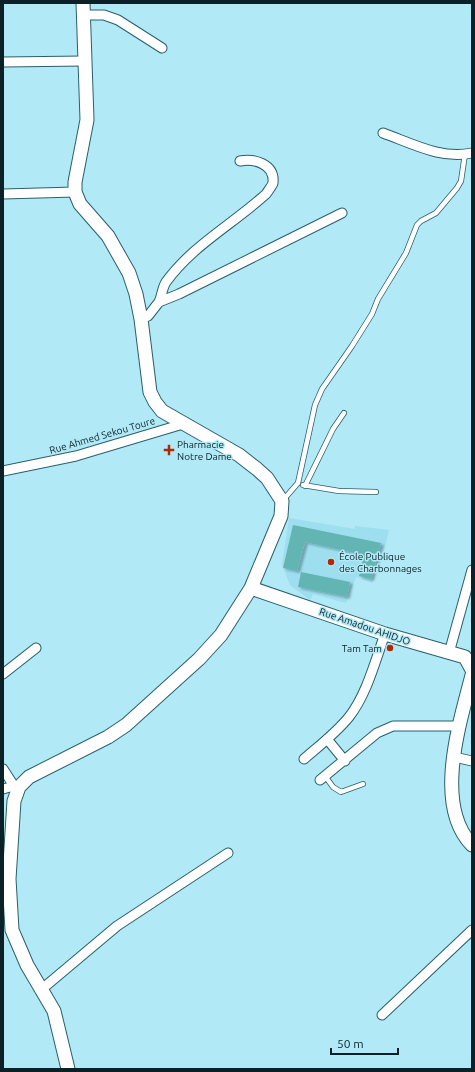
<svg xmlns="http://www.w3.org/2000/svg" width="475" height="1072" font-family="Ubuntu,sans-serif">
<style>
.built{fill:#9ddeef}
.building{fill:#63b5b4;filter:url(#shadow)}
.lines{fill:none;stroke-linecap:round;stroke-linejoin:round}
.lane-casing{stroke:#295f6b;stroke-width:6}
.street-casing{stroke:#295f6b;stroke-width:11}
.secondary-casing{stroke:#295f6b;stroke-width:15}
.lane{stroke:#fff;stroke-width:4.5}
.street{stroke:#fff;stroke-width:9}
.secondary{stroke:#fff;stroke-width:13}
.poi-dot{fill:#b32800;stroke:#b1e9f7;stroke-width:1.5}
.labels{text-anchor:middle;stroke-width:3;stroke-linejoin:round;paint-order:stroke}
.street-label{font-size:10px;fill:#0b2127;stroke:#b1e9f7}
.poi-label{font-size:10px;fill:#0b2127;stroke:#b1e9f7;text-anchor:start}
</style>
<defs>
<filter id="shadow"><feDropShadow dx="3" dy="2" stdDeviation="1" flood-color="#0004"/></filter>
</defs>
<rect width="100%" height="100%" fill="#b1e9f7"/>
<path class="built" d="M289 518 355 529V526L389 530 382 559 372 583 356 577 346 603 313 594 310 600 290 585 282 565Z"/>
<path class="building" d="M293 525 381 543 371 579 359 576 364 555 305 542 297 571 283 568Z
M301 572 350 582 347 597 298 587Z"/>
<g class="lines">
<defs>
<path id="lane" d="M303 485 339 491 376 492
M305 486 333 429 344 413
M284 499 298 483 315 405 322 389 352 346 372 314 378 299 406 253 417 225 421 221 436 213 457 188 461 181 465 154
M325 776 333 787 341 792 363 784"/>
<path id="street" d="M83 15H104L118 20 162 48
M3 62 84 61
M383 133C411 143 442 160 472 153
M3 194 75 192
M159 302C162 296 162 288 166 282 193 245 233 224 266 194 268 191 272 186 273 183 275 164 254 158 240 161
M141 319 148 316 159 302 179 294 342 213
M3 471 76 456 183 424
M449 653 472 570
M3 674 36 648
M327 739 345 761
M454 757 472 761
M304 759C319 746 336 733 349 717 367 694 375 661 385 634
M3 769 14 786 19 787
M320 780 377 733 393 726H459
M3 789 14 786
M42 989 117 926 228 853
M382 1015 472 930"/>
<path id="secondary" d="M251 588 385 634 465 657 472 670
M472 675C460 722 433 805 472 845
M68 1069 54 1011 27 965 12 930 9 879 14 801 19 787 29 777 108 737 126 725 199 659 221 635 251 588 281 516 282 501 267 478 257 469 239 455 162 411 155 402 150 392 141 319 136 294 129 273 108 236 80 204 75 192V182L87 120 83 3"/>
</defs>
<use href="#lane" class="lane-casing"/>
<use href="#street" class="street-casing"/>
<use href="#secondary" class="secondary-casing"/>
<use href="#lane" class="lane"/>
<use href="#street" class="street"/>
<use href="#secondary" class="secondary"/>
</g>
<g class="poi-dot">
<path d="M167 444h4v4h4v4h-4v4h-4v-4h-4v-4h4z"/>
<circle cx="331" cy="562" r="4"/>
<circle cx="390" cy="648" r="4"/>
</g>
<g class="labels">
<g class="street-label">
<text transform="translate(102 435) rotate(-16)" y="4">Rue Ahmed Sekou Toure</text>
<text transform="translate(365 626) rotate(19)" y="4">Rue Amadou AHIDJO</text>
</g>
<g class="poi-label">
<text x="177" y="448">Pharmacie<tspan x="177" dy="12">Notre Dame</tspan></text>
<text x="339" y="560">École Publique<tspan x="339" dy="12">des Charbonnages</tspan></text>
<text x="382" y="652" text-anchor="end">Tam Tam</text>
</g>
</g>
<rect width="475" height="1072" fill="none" stroke="#0b2127" stroke-width="8"/>
<path d="M331 1048v6h67v-6" fill="none" stroke="#0b2127" stroke-width="2"/>
<text x="337" y="1048" font-size="12" fill="#0b2127" stroke="#b1e9f7" stroke-width="3" paint-order="stroke">50 m</text>
</svg>
